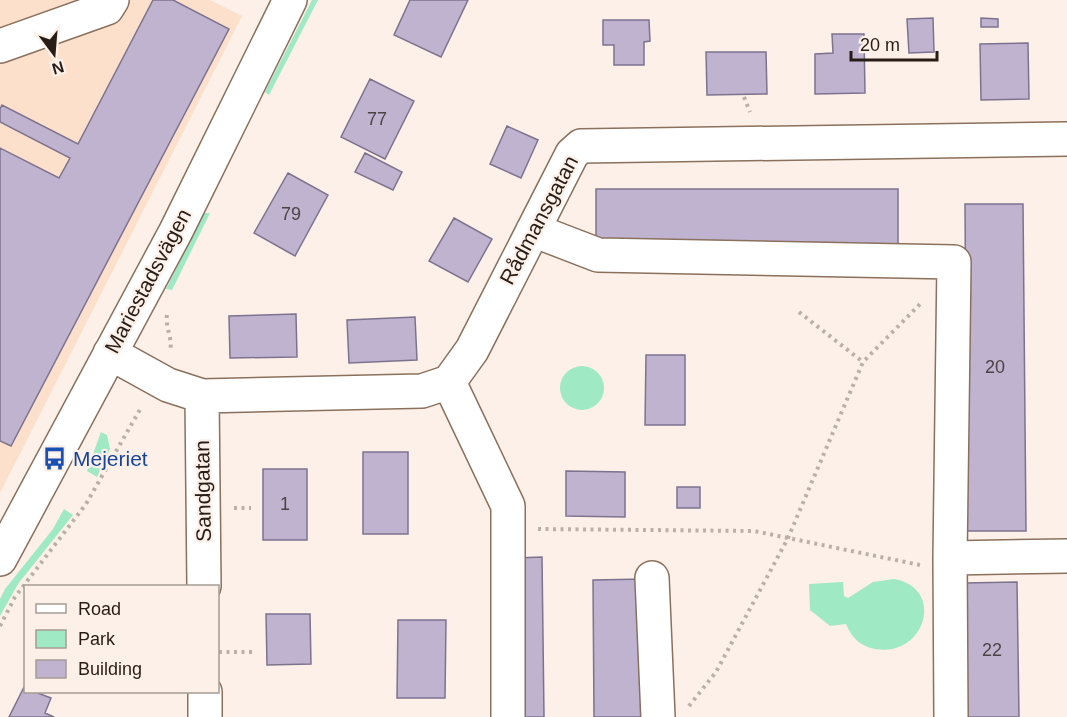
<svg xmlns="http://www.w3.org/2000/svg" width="1067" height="717" font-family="Helvetica,sans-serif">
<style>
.built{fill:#fde0cc}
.green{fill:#9fe9c5}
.building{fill:#bfb3d0;stroke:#7e738e;stroke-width:1.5}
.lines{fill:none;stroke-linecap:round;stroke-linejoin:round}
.minor-casing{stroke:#8a705d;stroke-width:36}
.path{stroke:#bbb0a8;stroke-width:4;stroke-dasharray:3 4.5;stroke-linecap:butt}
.minor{stroke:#fff;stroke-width:33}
.labels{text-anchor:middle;stroke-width:4.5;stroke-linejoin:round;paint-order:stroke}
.number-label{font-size:18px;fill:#4e4244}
.street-label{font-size:21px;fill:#281d16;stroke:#fcf0e8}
.transit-label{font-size:21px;fill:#164399;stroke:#fcf0e8;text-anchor:start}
</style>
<rect width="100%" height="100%" fill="#fcf0e8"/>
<path class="built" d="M0 0H210L242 16 0 493Z"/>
<path class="green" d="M312 0H318L269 95 265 92Z
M204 213H210L172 290 166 289Z
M560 388a22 22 0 1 1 44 0a22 22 0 1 1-44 0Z
M101 432 107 435 110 449 97 477 87 471Z
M64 509 73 515 18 584 0 616V599L5 589 53 529Z
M894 579C946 588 925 658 875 649 860 646 852 638 846 624L830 626 810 610 809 584 843 582 844 596 848 598 873 582Z"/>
<path class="building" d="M153 0H173L229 29 11 446 0 441V148L59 178 70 158 0 122V109L2 105 78 144Z
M410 0H468L441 57 394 35Z
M933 18 934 52 909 53 907 19Z
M981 18 998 19V27H981Z
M603 20H649L650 41 644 42V65H614V45H603Z
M832 34H864L865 93 815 94V54L833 53Z
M1028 43 1029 99 981 100 980 44Z
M706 52H766L767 94 707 95Z
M370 79 414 101 385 159 341 137Z
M507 126 538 140 521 178 490 164Z
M365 153 402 172 393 190 355 172Z
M288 173 328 195 295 256 254 233Z
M596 189H898V246H596Z
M965 204H1023L1026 531H967Z
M454 218 492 239 468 282 429 261Z
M296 314 297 357 230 358 229 316Z
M415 317 417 360 349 363 347 320Z
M646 355H685V425H645Z
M363 452H408V534H363Z
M263 469H307V540H263Z
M566 471 625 472V517L566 516Z
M677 487H700V508H677Z
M542 557 544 717H519L516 558Z
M645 579 647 717H594L593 580Z
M1017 582 1019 717H966L965 583Z
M266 614H310L311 664 267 665Z
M398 620H446L445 698H397Z
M24 687 26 692H35L51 698 45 713 54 717H9Z"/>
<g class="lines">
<defs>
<path id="minor" d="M0 46 107 8 112 0
M533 230 598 255 954 262 950 558 951 717
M110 353 168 385 202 396 422 391 449 382 472 350 572 154 581 146 1067 139
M449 382 508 506V717
M202 396 204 586
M950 558 1067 556
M0 559 176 231 290 0
M652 578 658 717
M205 692V717"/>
</defs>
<use href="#minor" class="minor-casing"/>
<path class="path" d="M744 97 750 112
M799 312 863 362
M167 315C165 328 173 338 170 351
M234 508H251
M538 529 754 531 920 565
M0 626 15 597 86 504 142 406
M219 652H255
M689 706 716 672 788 538 863 362 923 301"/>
<use href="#minor" class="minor"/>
</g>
<defs>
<symbol id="bus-bare" viewBox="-9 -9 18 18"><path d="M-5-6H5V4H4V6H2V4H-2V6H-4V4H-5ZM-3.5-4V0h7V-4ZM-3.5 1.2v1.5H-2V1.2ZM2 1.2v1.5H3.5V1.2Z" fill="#1a4fb4" stroke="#fcf0e8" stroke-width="2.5" paint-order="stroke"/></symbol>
</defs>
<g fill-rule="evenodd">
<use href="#bus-bare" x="38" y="442" width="33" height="33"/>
</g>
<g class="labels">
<g class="number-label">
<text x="377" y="125">77</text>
<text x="291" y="220">79</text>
<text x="995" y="373">20</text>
<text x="285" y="510">1</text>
<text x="992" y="656">22</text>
</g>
<g class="street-label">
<text transform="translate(539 220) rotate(-62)" y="7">Rådmansgatan</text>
<text transform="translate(148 281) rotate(-62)" y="7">Mariestadsvägen</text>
<text transform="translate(203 491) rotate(-91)" y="7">Sandgatan</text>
</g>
<g class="transit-label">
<text x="73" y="466">Mejeriet</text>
</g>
</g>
<rect x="24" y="585" width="195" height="108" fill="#fcf0e8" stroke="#a79c94" stroke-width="1.5"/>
<rect x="36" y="604" width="30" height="9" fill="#ffffff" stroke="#a79c94" stroke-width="1.5"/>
<text x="78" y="615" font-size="18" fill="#281d16">Road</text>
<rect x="36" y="630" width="30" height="18" fill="#9fe9c5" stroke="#a79c94" stroke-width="1.5"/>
<text x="78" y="645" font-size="18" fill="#281d16">Park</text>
<rect x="36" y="660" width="30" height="18" fill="#bfb3d0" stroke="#a79c94" stroke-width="1.5"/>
<text x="78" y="675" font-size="18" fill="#281d16">Building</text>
<g transform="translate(54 54) rotate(164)" stroke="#fcf0e8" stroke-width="4.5" paint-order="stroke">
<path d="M0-4.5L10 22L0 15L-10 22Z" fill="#281d16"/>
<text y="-9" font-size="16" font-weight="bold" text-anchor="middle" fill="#281d16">N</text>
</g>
<path d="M851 51v9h86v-9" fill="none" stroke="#281d16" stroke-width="3"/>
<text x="860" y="51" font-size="18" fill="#281d16" stroke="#fcf0e8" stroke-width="4.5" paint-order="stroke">20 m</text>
</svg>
